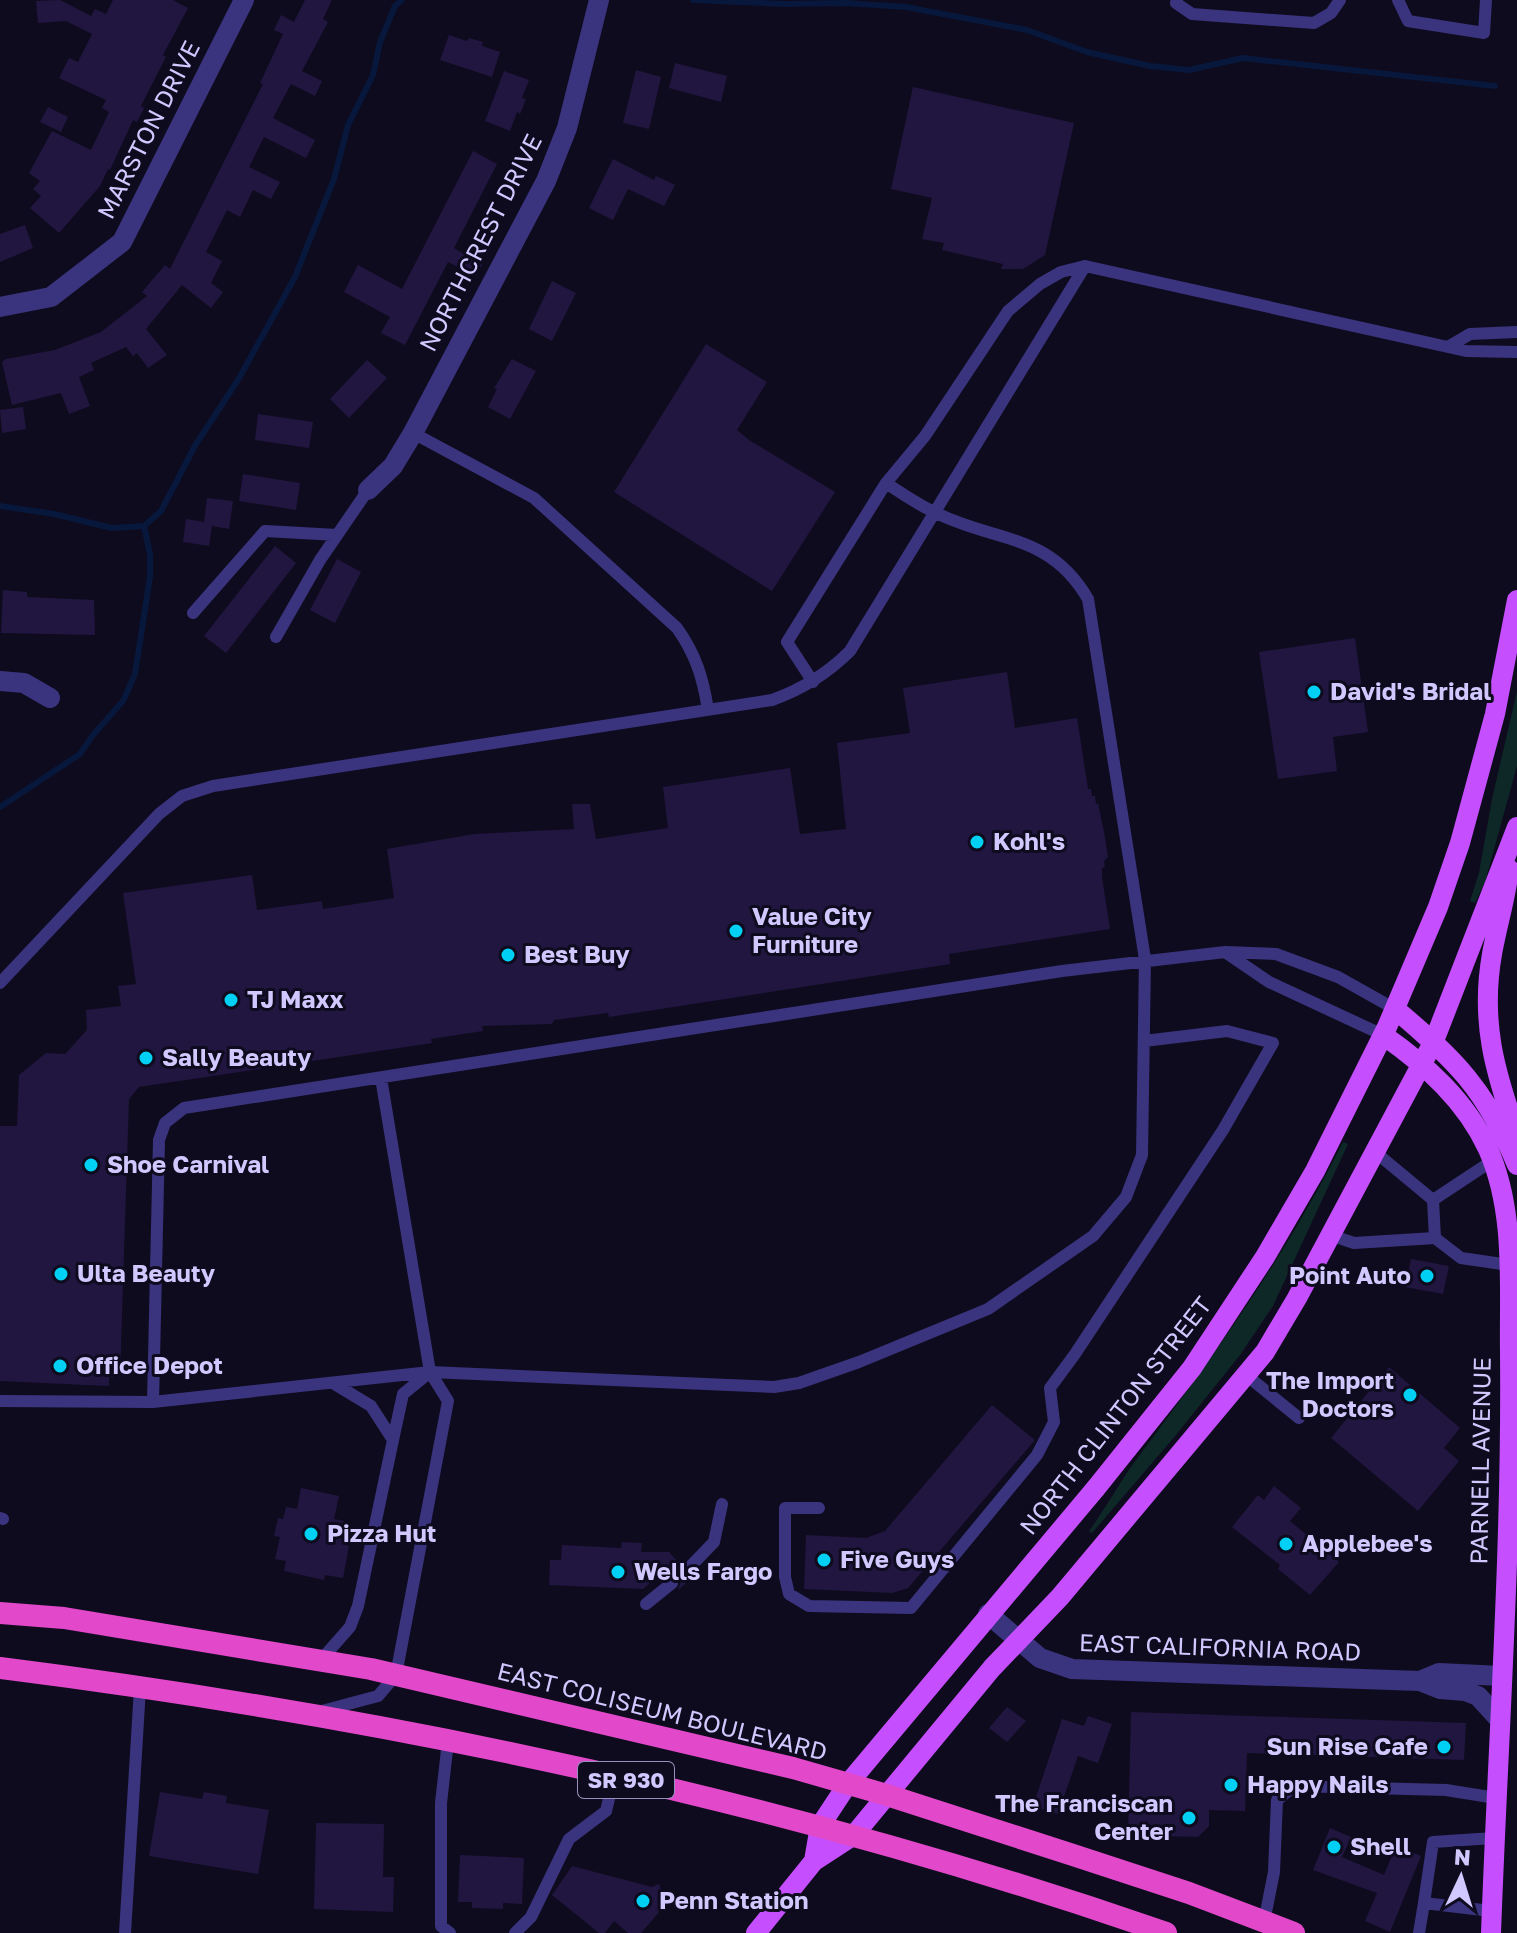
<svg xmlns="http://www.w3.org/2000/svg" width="1517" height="1933" font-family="'Golos Text',sans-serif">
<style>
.green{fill:#0e2828}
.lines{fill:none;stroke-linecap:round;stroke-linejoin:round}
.stream{stroke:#07183c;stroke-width:6}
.building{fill:#211640}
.service{stroke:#3a347f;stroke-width:12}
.minor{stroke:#3a347f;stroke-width:20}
.primary{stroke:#c54fff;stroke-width:20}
.trunk{stroke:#e249ca;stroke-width:22}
.poi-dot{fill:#00d0f3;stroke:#0f0b1e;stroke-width:3}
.labels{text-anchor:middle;stroke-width:6;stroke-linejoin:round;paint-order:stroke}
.shield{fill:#0f0b1e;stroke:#978fbc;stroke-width:2}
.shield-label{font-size:22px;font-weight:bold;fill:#d1c8ff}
.street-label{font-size:24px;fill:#d1c8ff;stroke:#0f0b1e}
.poi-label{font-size:24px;font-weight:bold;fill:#d1c8ff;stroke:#0f0b1e;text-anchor:start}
</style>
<rect width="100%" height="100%" fill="#0f0b1e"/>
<path class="green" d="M1517 691V766L1485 882 1475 903 1470 901 1479 873 1492 799Z
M1343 1142 1348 1144 1273 1306 1240 1355 1176 1435 1092 1533 1089 1531C1106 1508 1119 1483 1136 1460 1213 1357 1285 1257 1343 1142Z"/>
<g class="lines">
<path class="stream" d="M693 0 784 4 846 3 906 7 1027 30 1087 52 1150 66 1189 70 1243 58 1495 86
M0 506 54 514 112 528 144 526 161 511 196 444 238 380 295 277 334 179 348 125 373 75 380 42 395 6 402 0
M0 807 80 754 93 735 123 701 135 674 150 577V554L144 526"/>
</g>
<path class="building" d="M60 0 91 16 95 9 106 14 113 0H173L188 8 163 55 166 57 141 106 144 108 137 122 133 120 110 170 108 169 100 186 59 233 30 208 41 196 33 189 40 181 29 173 52 131 91 150 109 112 102 108 106 100 59 78 69 58 78 62 92 34 66 21 38 23 36 1Z
M305 0H332L323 19 328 22 302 71 322 81 315 96 291 84 273 118 315 140 306 158 264 137 249 167 280 182 271 199 253 190 240 217 227 210 206 252 222 261 211 283 223 292 211 308 182 285 146 329 167 355 148 368 137 353 133 356 126 347 91 363 94 370 79 377 90 406 69 414 61 393 12 405 2 362 6 359 55 350 101 332 147 296 142 292 165 265 170 269 263 84 260 83 283 34 274 30 281 15 294 22Z
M449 35 467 41 469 38 483 42 482 46 500 52 492 77 440 60Z
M675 63 727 76 721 102 669 88Z
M636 70 661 77 649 129 623 123Z
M504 71 529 80 522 98 526 99 520 114 517 112 510 131 485 121Z
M913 87 1074 123 1045 255 1023 269H1001L1003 264 942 250 944 243 922 239 932 198 891 189Z
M48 107 68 117 61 132 40 122Z
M473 151 497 164 454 248 482 265 476 276 448 262 405 345 381 333 390 317 344 292 358 265 402 289Z
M613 159 654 180 656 176 675 185 664 206 628 189 613 220 589 208Z
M25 225 33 248 0 262V234Z
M552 281 576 293 552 341 529 329Z
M706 344 767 382 737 430 749 440 835 492 772 591 614 492Z
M512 359 536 371 510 419 488 407 497 389 494 388Z
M367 360 387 378 349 418 330 399Z
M23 407 26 429 2 433 0 410Z
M258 414 313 422 309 448 255 440Z
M243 474 300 483 296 510 239 501Z
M207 498 233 501 229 529 212 526 209 546 183 542 186 519 204 522Z
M275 546 296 563 226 653 204 636Z
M337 559 361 572 335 623 310 610Z
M3 590 27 592V597L94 600 95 635 1 633Z
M1355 638 1368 732 1333 737 1337 771 1278 779 1259 652Z
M1007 672 1015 728 1077 718 1088 789H1091L1092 796H1095L1096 804 1098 803 1104 832 1108 857 1104 861 1105 867 1102 868V877L1110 929 949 954 950 964 609 1017 608 1013 554 1020 552 1024 482 1026 483 1031 431 1039 432 1043 139 1087 129 1099 120 1377H109V1386L0 1381V1126H17L19 1075 46 1053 65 1054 87 1030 86 1010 121 1006 118 986 136 984 123 893 252 875 257 910 322 901 323 909 394 898 387 849 474 834 574 829 572 804H590L596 839 668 828 663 787 790 768 800 834 846 829 837 743 910 733 903 688Z
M1411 1259 1449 1266 1443 1294 1405 1287Z
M1389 1367 1460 1428 1444 1448 1459 1461 1418 1511 1331 1438Z
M992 1405 1035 1440 908 1588 892 1593 804 1589 806 1535 866 1538 885 1531Z
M1274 1486 1301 1508 1290 1521 1339 1562 1310 1595 1278 1569 1280 1565 1232 1527 1258 1495 1264 1500Z
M301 1488 339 1496 334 1519 344 1521 342 1532 348 1533 346 1545 349 1546 343 1578 325 1575 324 1580 284 1571 286 1561 275 1559 280 1537 274 1536 278 1518 283 1519 286 1507 297 1509Z
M622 1542 642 1543 641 1552H669L680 1564 677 1570 679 1577 685 1580 692 1578 678 1590 681 1581 671 1574 663 1578 660 1574 643 1589 549 1585 550 1560H561L562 1545 621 1548Z
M1007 1707 1026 1721 1007 1742 989 1728Z
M1131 1712 1466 1723 1464 1760 1247 1753 1245 1811 1209 1810V1826L1198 1837 1128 1835Z
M1088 1716 1112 1724 1098 1763 1078 1756 1058 1814 1033 1806 1062 1719 1084 1726Z
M160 1792 202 1799 204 1792 227 1796 226 1803 269 1810 258 1874 149 1856Z
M316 1823 384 1824 383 1877H394L393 1912 314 1909Z
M1330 1828 1351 1837 1342 1857 1384 1875 1396 1846 1421 1856 1390 1932 1365 1921 1377 1893 1313 1870Z
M460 1855 524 1858 522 1904 503 1903V1909L472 1908V1902H458Z
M572 1866 652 1887 659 1884 667 1906 660 1911 641 1933H628L614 1921 605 1933H599L552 1895Z"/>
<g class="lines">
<path class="service" d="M1177 0 1176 3 1192 14 1314 23 1331 13 1340 0
M1398 0 1408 21 1484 33 1486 0
M1448 347 1470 334 1517 332
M413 433 534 498 677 628C696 655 703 678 708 710
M886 483 925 436 1008 311 1040 284 1061 272 1085 266
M193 613 265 531 337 535
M276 637 320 560 368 490
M1225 952 1269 982 1383 1035
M0 983 159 814 182 796 213 786 772 700C803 689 827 674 850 651L1085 266 1448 347 1466 351 1517 352
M1374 1151 1433 1200 1435 1238 1461 1258 1509 1265
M1433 1200 1492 1161
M1330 1235 1354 1243 1435 1238
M1246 1375 1299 1418
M0 1401 153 1402 430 1372 774 1387 799 1383 859 1362 988 1309 1093 1236 1126 1197 1142 1155 1145 959 1088 599C1049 532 995 543 934 512 917 504 901 493 886 483L787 642 813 682
M153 1402 159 1140 165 1123 184 1108 1062 971 1225 952 1276 954 1338 977 1395 1009
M393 1440 403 1394 430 1372
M819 1508H785V1577L789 1594 809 1606 911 1608 1037 1455 1054 1422 1050 1388 1075 1354 1223 1130 1273 1043 1227 1031 1144 1041
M0 1518 3 1519
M686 1571 714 1542 722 1504
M646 1604 672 1583
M320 1661 350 1627 358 1606 393 1440 371 1406 333 1383
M318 1712 378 1696 396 1675 448 1401 430 1372 381 1078
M448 1741 441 1803V1926L450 1933
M1424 1903 1433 1842 1494 1838
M1264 1922 1274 1872 1277 1800 1294 1786 1446 1790 1496 1798
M125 1933 140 1688
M515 1933 531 1917 569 1839 606 1811 614 1778
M1419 1933 1424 1903 1491 1911"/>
<path class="minor" d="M0 307 51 297 122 242 244 0
M368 490 393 466 413 433 546 181 567 128 599 0
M0 681 24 683 50 698
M988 1614 1040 1658 1072 1669 1420 1681 1440 1689 1465 1691 1478 1696 1499 1719
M1420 1681 1439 1673 1501 1676"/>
<path class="primary" d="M1509 869C1506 898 1497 925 1492 954 1480 1022 1495 1072 1517 1135
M1395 1009C1456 1060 1486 1090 1517 1165
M1383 1035C1426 1065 1466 1101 1488 1149 1516 1212 1509 1286 1510 1352 1512 1546 1498 1740 1491 1933
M814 1861 820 1826 847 1785 1096 1488 1192 1368 1265 1257 1315 1171 1387 1027 1438 907 1460 843 1495 714 1517 600
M756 1933 814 1861 854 1835 992 1668 1060 1597 1265 1352 1297 1298 1434 1041 1517 827"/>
<path class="trunk" d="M0 1613 64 1618 371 1669 793 1768 887 1795 1073 1855 1189 1893 1294 1933
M0 1668C395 1718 789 1802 1166 1933"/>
</g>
<g class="poi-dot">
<circle cx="1314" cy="692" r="8"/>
<circle cx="977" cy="842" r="8"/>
<circle cx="736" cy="931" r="8"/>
<circle cx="508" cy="955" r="8"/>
<circle cx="231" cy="1000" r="8"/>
<circle cx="146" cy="1058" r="8"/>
<circle cx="91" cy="1165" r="8"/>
<circle cx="61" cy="1274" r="8"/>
<circle cx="1427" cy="1276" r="8"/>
<circle cx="60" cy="1366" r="8"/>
<circle cx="1410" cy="1395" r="8"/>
<circle cx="311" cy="1534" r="8"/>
<circle cx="1286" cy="1544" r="8"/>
<circle cx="824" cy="1560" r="8"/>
<circle cx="618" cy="1572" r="8"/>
<circle cx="1444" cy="1747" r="8"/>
<circle cx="1231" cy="1785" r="8"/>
<circle cx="1189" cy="1818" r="8"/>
<circle cx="1334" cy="1847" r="8"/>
<circle cx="643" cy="1901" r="8"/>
</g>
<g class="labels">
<rect class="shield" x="578" y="1762" width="96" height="36" rx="6"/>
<g class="shield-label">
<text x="626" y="1788">SR 930</text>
</g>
<g class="street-label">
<text transform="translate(149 130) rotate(-63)" y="8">MARSTON DRIVE</text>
<text transform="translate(481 243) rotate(-63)" y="8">NORTHCREST DRIVE</text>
<text transform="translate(1116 1416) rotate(-52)" y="8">NORTH CLINTON STREET</text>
<text transform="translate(1481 1461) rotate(-89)" y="8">PARNELL AVENUE</text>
<text transform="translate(1220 1648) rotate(2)" y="8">EAST CALIFORNIA ROAD</text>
<text transform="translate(662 1712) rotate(14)" y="8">EAST COLISEUM BOULEVARD</text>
</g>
<g class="poi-label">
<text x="1330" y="700">David's Bridal</text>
<text x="993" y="850">Kohl's</text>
<text x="752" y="925">Value City<tspan x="752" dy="28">Furniture</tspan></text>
<text x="524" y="963">Best Buy</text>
<text x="247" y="1008">TJ Maxx</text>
<text x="162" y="1066">Sally Beauty</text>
<text x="107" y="1173">Shoe Carnival</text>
<text x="77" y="1282">Ulta Beauty</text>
<text x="1411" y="1284" text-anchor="end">Point Auto</text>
<text x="76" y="1374">Office Depot</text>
<text x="1394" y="1389" text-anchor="end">The Import<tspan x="1394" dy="28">Doctors</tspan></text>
<text x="327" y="1542">Pizza Hut</text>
<text x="1302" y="1552">Applebee's</text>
<text x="840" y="1568">Five Guys</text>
<text x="634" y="1580">Wells Fargo</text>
<text x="1428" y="1755" text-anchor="end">Sun Rise Cafe</text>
<text x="1247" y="1793">Happy Nails</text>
<text x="1173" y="1812" text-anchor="end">The Franciscan<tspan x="1173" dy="28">Center</tspan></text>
<text x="1350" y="1855">Shell</text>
<text x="659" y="1909">Penn Station</text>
</g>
</g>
<g transform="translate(1461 1877) rotate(4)" stroke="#0f0b1e" stroke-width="6" paint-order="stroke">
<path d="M0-6L14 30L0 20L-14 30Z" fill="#d1c8ff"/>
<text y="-12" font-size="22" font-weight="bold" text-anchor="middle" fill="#d1c8ff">N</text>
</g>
</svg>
